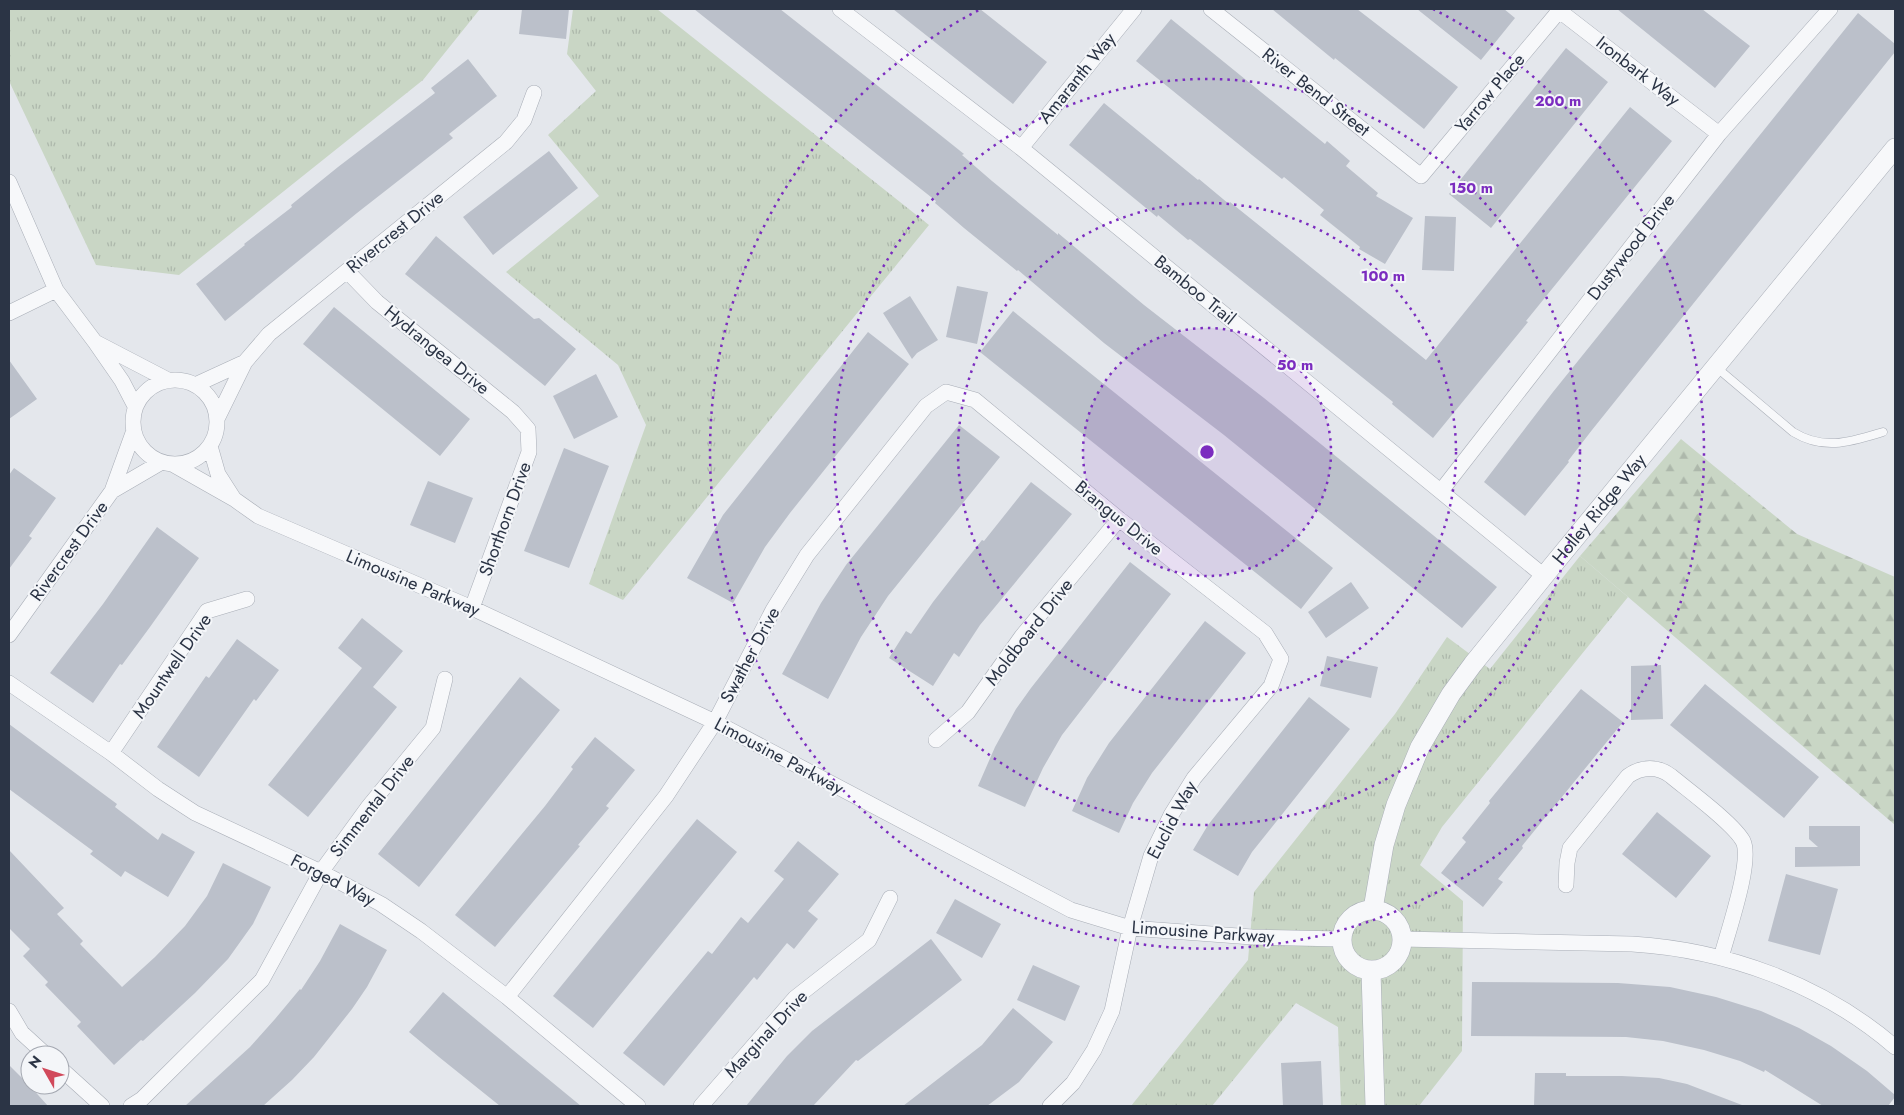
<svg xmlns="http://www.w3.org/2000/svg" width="1904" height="1115" font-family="Jost,sans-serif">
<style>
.grass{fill:url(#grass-tufts)}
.forest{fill:url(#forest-firs)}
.building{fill:#bbc0ca}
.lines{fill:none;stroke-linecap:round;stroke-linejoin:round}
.service-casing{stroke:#a9aeb7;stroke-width:9}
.minor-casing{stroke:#a9aeb7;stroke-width:16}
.tertiary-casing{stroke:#a9aeb7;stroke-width:20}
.service{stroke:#f7f8fa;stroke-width:8}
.minor{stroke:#f7f8fa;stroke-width:15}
.tertiary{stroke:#f7f8fa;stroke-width:19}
.ring{fill:none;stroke:#7b2cbf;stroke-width:2.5;stroke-dasharray:2.5 5}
.labels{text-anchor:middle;stroke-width:4;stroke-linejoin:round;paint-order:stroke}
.street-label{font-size:18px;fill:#2b3445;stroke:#f4f6f9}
.centre{fill:#7b2cbf;stroke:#f4f6f9;stroke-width:2.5}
.ring-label{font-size:15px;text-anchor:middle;font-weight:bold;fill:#7b2cbf;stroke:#f4f6f9;stroke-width:4;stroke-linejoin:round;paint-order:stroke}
</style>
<defs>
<pattern id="grass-tufts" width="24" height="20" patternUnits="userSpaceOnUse" patternTransform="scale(1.25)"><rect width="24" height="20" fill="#c9d6c5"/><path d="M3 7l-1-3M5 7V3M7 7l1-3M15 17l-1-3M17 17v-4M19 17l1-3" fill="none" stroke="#adb8ab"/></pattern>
<pattern id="forest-firs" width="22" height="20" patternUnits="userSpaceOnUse" patternTransform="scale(1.25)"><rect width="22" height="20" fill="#c9d6c5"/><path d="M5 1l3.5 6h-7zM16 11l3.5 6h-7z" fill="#adb8ab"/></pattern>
</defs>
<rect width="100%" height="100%" fill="#e4e7ec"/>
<path class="grass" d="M9 9H480L423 80 179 275 96 265 9 81Z
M573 9H657L929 225 623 600 589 584 646 425 618 365 506 272 599 196 548 135 596 91 567 54Z
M1580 556 1628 597 1442 827 1420 865 1463 901 1462 1051 1419 1106H1341L1338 1027 1296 1003 1212 1106H1131L1248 960 1254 892 1395 714 1447 637 1490 669Z"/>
<path class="forest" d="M1681 439 1797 534 1895 577V825L1580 556Z"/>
<path class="building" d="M522 9H569L566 39 519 34Z
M694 9H780L939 134 964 154 962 155 992 181 1058 235V233L1144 305 1264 398 1497 587 1462 628 1224 435 1104 343 1018 270 1017 271 964 228 935 203 936 201Z
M893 9H980L1047 62 1013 104Z
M1272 9H1357L1458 87 1424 129 1335 58 1334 60Z
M1417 9H1504L1515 18 1481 60Z
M1617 9H1702L1750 46 1715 88Z
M1858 13 1895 44V52L1592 430 1568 461 1569 462 1525 516 1484 482 1553 392Z
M1171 19 1325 144 1327 141 1350 161 1346 166 1378 193 1376 196 1413 218 1385 264 1359 249 1360 247 1320 215 1324 210 1284 177 1282 179 1252 155 1136 61Z
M1566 48 1608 82 1491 228 1449 194Z
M468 59 497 96 449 134 453 138 357 213 225 321 196 284 245 245 244 244 292 207 291 205 338 167 435 93 431 88Z
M1104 103 1198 180 1199 179 1229 204 1230 202 1426 360 1630 107 1672 141 1526 321 1528 322 1433 438 1392 404 1393 402 1220 263 1190 239 1188 240 1158 215 1157 217 1069 145Z
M549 151 578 188 493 255 463 217Z
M1425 216 1456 217 1454 271 1422 270Z
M436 236 534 319 539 318 576 349 545 386 405 274Z
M957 286 988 292 977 344 946 337Z
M910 296 938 340 917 353 912 359 883 313Z
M334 307 470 419 440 456 303 344Z
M1013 311 1333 568 1301 609 980 352Z
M868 332 909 364 790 513 765 547 733 603 687 578 723 515Z
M9 360 37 399 9 419Z
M596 374 618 417 574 439 553 396Z
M959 425 1000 457 888 596 861 637 828 699 782 674 821 603 846 565Z
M564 448 609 466 569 568 524 551Z
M14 468 56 498 29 536 32 538 9 569V475Z
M428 481 473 498 455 543 410 525Z
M1031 482 1072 514 980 625 959 657 954 653 933 686 889 658 906 631 911 634 933 602 958 570 982 540 984 541Z
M157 527 199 558 150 627 122 665 120 664 93 703 50 673 103 604Z
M1130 562 1171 594 1062 735 1043 768 1025 807 978 786 995 747 1016 709 1031 688Z
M1351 582 1369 608 1326 638 1308 612Z
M362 618 403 651 373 687 397 707 308 817 268 785 362 668 338 648Z
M1205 621 1246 653 1152 773 1133 803 1119 833 1072 811 1087 778 1109 743Z
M237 639 279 670 256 701 254 699 199 777 157 747 206 676 209 678Z
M1327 656 1378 667 1371 698 1320 686Z
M1661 665 1663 719 1631 720V666Z
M520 677 560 710 419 887 378 854Z
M1705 684 1819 777 1784 818 1670 725Z
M1581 689 1623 722 1522 846 1523 848 1498 879 1503 882 1483 907 1441 873 1466 842 1462 838 1490 803 1489 801Z
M1309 697 1350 729 1252 852 1238 876 1193 850 1208 825Z
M9 724 117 804 115 807 158 840 162 833 195 852 168 897 125 871 121 877 90 854 93 851 9 789Z
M595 737 635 770 606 806 609 808 578 845 580 846 495 947 455 915 545 806 573 769 571 767Z
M1657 812 1711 856 1676 898 1622 854Z
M697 819 737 852 593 1028 553 996Z
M1809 826H1860V866L1795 867V847H1818L1809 839Z
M798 841 839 874 808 911 818 919 794 949 787 943 757 980 754 977 664 1086 623 1053 708 951 712 954 741 917 748 923 784 879 774 871Z
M9 850 64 908 57 914 83 941 80 944 122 987 155 957 185 926 207 896 223 863 271 887 253 924 228 959 195 993 143 1041 141 1040 114 1065 77 1026 81 1022 45 985 48 982 23 956 30 949 9 928Z
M1786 874 1838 889 1820 955 1768 941Z
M955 899 1001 924 982 958 936 933Z
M340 924 387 950 367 987 352 1009 314 1057 292 1080 263 1106H185L250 1047 275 1019 300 989 301 990 320 961Z
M931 939 962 980 858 1061 856 1060 813 1106H746L787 1056 812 1031Z
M1033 965 1080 986 1065 1021 1017 1000Z
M1472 982 1618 983 1670 987 1716 997 1761 1011 1799 1028 1831 1046 1867 1071 1895 1095V1097L1888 1106H1823L1765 1070 1764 1072 1740 1061 1704 1050 1663 1041 1626 1037 1471 1036Z
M443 992 479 1022 581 1106H500L439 1057 409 1032Z
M1013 1008 1053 1042 1019 1082 987 1106H903L982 1045Z
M1321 1061 1323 1105 1283 1106 1281 1063Z
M9 1065 30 1086 48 1106H9Z
M1535 1073H1566V1076H1622L1659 1078 1687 1084 1742 1105 1534 1106Z"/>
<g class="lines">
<defs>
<path id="service" d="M1716 367 1793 432C1824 451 1850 442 1883 432"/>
<path id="minor" d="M840 9 1021 148 1544 576
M1211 9 1421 176 1559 11
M1557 9 1719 134
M1021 148 1134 9
M9 182 56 290 95 342
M347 271 377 302 513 412 528 429 529 452 472 608
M9 313 56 290
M245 362 269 334 506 142 524 120 534 93
M133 422a42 42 0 1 1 84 0a42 42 0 1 1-84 0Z
M195 385 245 362 217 419
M135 406 122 381 95 342 168 380
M133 433 112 491 160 463
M174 465 234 499 218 474 210 446
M1441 491 1719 134 1830 9
M234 499 258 516 472 608 715 722 1071 910 1130 928 1252 937 1341 939
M9 635 112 491
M9 683 111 753 158 789 195 813 321 872 381 904 421 931 507 997 638 1106
M936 740 968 712 1022 636 1119 519
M111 753 207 611 247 599
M1566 885 1567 863 1570 848 1628 776C1642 766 1658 766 1671 776 1689 791 1733 823 1743 841 1753 861 1727 934 1721 958
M1402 939 1632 944C1727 950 1822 984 1895 1047
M507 997 666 796 715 722 773 610 807 555 926 406 946 392 975 400 1119 519 1265 633 1281 659 1271 686 1194 778 1171 815 1151 856 1130 928 1112 1011 1094 1050 1073 1083 1050 1106
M9 1011 22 1033 46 1055
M60 1068 102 1106
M131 1106 142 1099 262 980 321 872 369 806 433 728 445 679
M701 1106 795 998 869 940 890 898"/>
<g id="tertiary">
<path id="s1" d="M1373 909 1384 845 1396 805 1420 747 1451 694 1473 664 1544 576 1895 148"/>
<circle cx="1372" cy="940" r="30"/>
<path d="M1371 971 1375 1106"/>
</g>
</defs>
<use href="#service" class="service-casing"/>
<use href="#minor" class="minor-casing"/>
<use href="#tertiary" class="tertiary-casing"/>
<use href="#service" class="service"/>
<use href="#minor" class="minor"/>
<use href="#tertiary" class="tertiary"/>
</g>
<circle cx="1207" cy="452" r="124" fill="#7b2cbf" fill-opacity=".12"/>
<g class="ring">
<circle cx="1207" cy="452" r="124"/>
<circle cx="1207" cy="452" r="249"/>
<circle cx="1207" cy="452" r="373"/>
<path d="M1433 9A497 497 0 1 1 981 9"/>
</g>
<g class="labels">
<g class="street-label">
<text transform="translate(1638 71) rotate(38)" y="6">Ironbark Way</text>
<text transform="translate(1077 78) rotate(-51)" y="6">Amaranth Way</text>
<text transform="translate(1316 92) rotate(38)" y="6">River Bend Street</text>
<text transform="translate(1490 93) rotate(-50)" y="6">Yarrow Place</text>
<text transform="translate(395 232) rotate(-39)" y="6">Rivercrest Drive</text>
<text transform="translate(1631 247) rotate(-52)" y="6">Dustywood Drive</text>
<text transform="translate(1195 290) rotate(39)" y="6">Bamboo Trail</text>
<text transform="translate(437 350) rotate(39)" y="6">Hydrangea Drive</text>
<text dy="6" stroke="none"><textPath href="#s1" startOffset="468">Holley Ridge Way</textPath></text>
<text transform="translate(1119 518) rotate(39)" y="6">Brangus Drive</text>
<text transform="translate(505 519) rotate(-70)" y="6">Shorthorn Drive</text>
<text transform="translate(69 551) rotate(-54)" y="6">Rivercrest Drive</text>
<text transform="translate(413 583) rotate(23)" y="6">Limousine Parkway</text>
<text transform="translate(1029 632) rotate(-52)" y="6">Moldboard Drive</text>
<text transform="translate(750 655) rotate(-62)" y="6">Swather Drive</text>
<text transform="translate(172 666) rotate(-55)" y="6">Mountwell Drive</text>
<text transform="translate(779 756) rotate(28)" y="6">Limousine Parkway</text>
<text transform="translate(372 806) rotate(-52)" y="6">Simmental Drive</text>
<text transform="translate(1172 820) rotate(-62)" y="6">Euclid Way</text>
<text transform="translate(333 880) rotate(27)" y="6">Forged Way</text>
<text transform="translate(1203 932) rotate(4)" y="6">Limousine Parkway</text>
<text transform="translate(766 1034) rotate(-47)" y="6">Marginal Drive</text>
</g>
</g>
<circle cx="1207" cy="452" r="8" class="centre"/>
<g class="ring-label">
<text x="1558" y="106">200 m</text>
<text x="1471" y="193">150 m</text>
<text x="1383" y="281">100 m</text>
<text x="1295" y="370">50 m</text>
</g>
<rect width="1904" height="1115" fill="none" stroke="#2b3445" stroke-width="20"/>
<g transform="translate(45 1070) rotate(309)"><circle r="24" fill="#f4f6f9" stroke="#a4a8b1"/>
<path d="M0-4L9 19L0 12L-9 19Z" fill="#d1495b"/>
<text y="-8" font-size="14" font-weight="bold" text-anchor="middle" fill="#2b3445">N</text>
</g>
</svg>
